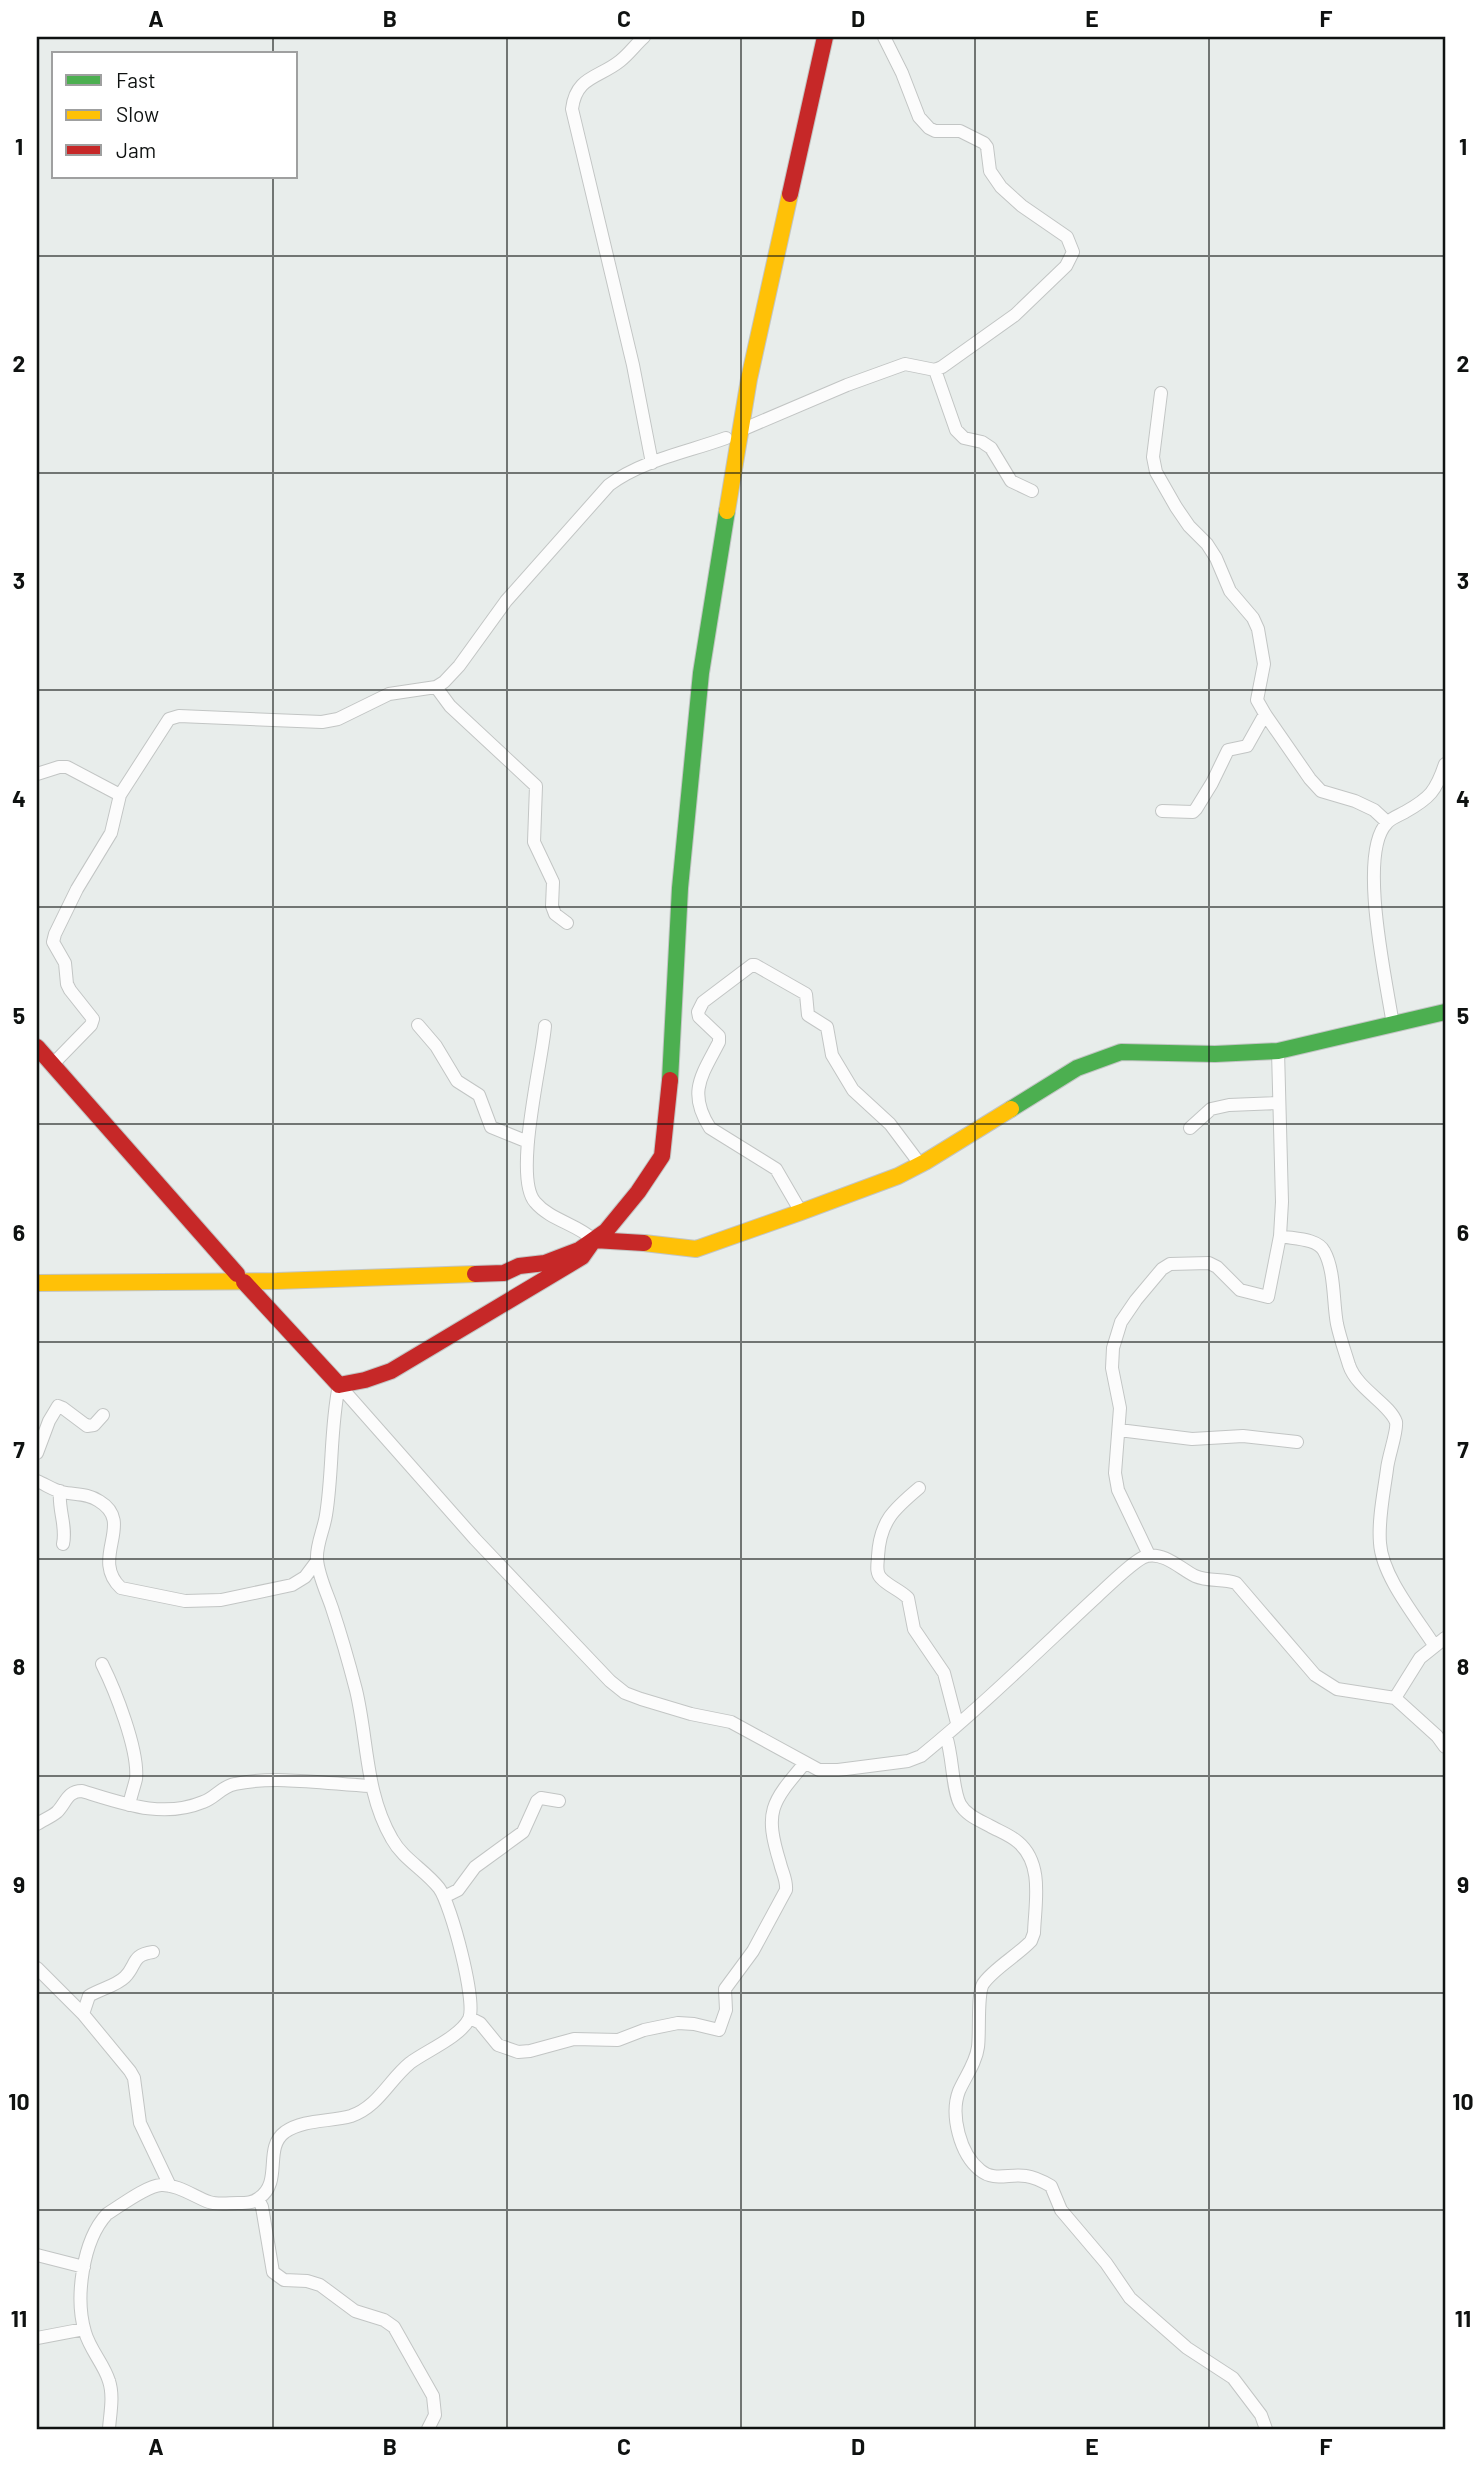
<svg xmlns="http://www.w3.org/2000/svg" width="1482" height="2466" font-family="Barlow,sans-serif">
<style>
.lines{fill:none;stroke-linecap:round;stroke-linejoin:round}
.street-casing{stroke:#c2c5c4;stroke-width:14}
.fast-casing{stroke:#c2c5c4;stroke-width:18}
.slow-casing{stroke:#c2c5c4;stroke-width:18}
.jam-casing{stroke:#c2c5c4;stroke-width:18}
.street{stroke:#fcfcfc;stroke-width:12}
.fast{stroke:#4caf50;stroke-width:16}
.slow{stroke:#ffc107;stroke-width:16}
.jam{stroke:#c62828;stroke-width:16}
.grid{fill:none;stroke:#0f1211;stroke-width:2;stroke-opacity:0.55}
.neatline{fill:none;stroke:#0f1211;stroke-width:2.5}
.grid-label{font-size:23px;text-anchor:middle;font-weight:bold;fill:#0f1211}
</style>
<rect width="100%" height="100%" fill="#e8edeb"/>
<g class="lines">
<defs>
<path id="street" d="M644 37C636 44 629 54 620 61 599 78 576 76 572 109L633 365 652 463
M935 370 956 430 964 438 982 442 991 448 1011 481 1032 491
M1161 393 1153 457 1156 472 1176 507 1189 526 1207 544 1216 558 1230 591 1253 618 1258 629 1264 664 1257 700 1265 714 1310 779 1321 791 1355 801 1374 810 1387 822
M739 431 847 385 905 364 935 370 942 367 1015 315 1066 266 1073 252 1067 237 1022 206 1001 187 990 171 987 147 984 143 960 131H935L929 128 919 117 902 73 884 37
M436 687 450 706 536 786 534 842 553 882 552 906 555 914 567 923
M37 774 59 767H67L120 795
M1162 811 1193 812 1196 809 1212 783 1228 750 1247 746 1265 714
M418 1025 436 1046 457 1081 479 1095 491 1127 528 1142
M1393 1025C1387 984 1357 853 1387 823 1391 818 1400 815 1405 812 1430 798 1436 791 1445 764
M545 1026C542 1062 513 1177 535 1202 550 1220 577 1224 594 1240
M52 1065 91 1025 93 1019 70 990 67 984 65 963 53 942 55 934 77 889 111 833 120 795 169 719 179 716 322 722 338 719 389 694 436 687 444 682 459 666 506 601 609 485C642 460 688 452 726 438
M1190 1128 1211 1109 1229 1105 1278 1103
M801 1212 776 1169 710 1128C687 1092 702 1075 719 1042V1036L699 1017 698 1012 703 1002 752 965H755L806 994 808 1015 827 1027 832 1055 853 1090 890 1124 920 1164
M1280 1236C1293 1239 1317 1238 1324 1251 1335 1270 1333 1303 1337 1324 1340 1338 1345 1352 1349 1365 1357 1389 1390 1404 1396 1422 1398 1430 1388 1457 1387 1469 1384 1492 1378 1519 1380 1543 1382 1576 1416 1617 1434 1645
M339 1385 475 1539 610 1681 625 1693 641 1699 691 1714 731 1722 819 1770H838L908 1761 921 1756C981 1707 1037 1652 1094 1599 1104 1590 1136 1558 1147 1556 1164 1552 1181 1569 1195 1576 1209 1582 1223 1578 1236 1583L1315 1675 1337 1689 1395 1698 1437 1736 1445 1747
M1119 1430 1192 1439 1243 1436 1297 1442
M37 1453 49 1421 58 1406 63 1408 87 1426 94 1425 103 1415
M37 1481C45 1484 53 1490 62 1492 75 1495 87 1493 99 1501 136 1523 89 1558 121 1588L185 1601 221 1600 292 1585 305 1577 317 1561
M919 1488C894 1509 880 1521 878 1556 878 1563 875 1572 881 1578 888 1586 900 1590 908 1598L914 1629 944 1673 957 1723
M60 1491C58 1510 67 1526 63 1544
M1149 1555 1118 1490 1115 1473 1120 1408 1112 1368 1113 1348 1121 1322 1136 1300 1162 1269 1170 1264 1209 1263 1217 1267 1240 1290 1268 1297 1280 1236 1282 1202 1278 1051
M102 1664C115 1690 139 1750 136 1779 134 1787 131 1796 129 1805
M1395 1698 1420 1658 1445 1638
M946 1736C953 1756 952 1789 960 1804 966 1815 979 1820 990 1826 999 1831 1010 1835 1018 1842 1044 1864 1035 1903 1034 1933L1031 1941C1018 1955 993 1969 983 1984 977 1994 980 2032 978 2047 976 2063 965 2077 959 2091 950 2115 960 2154 980 2170 994 2182 1010 2173 1026 2176 1034 2177 1044 2182 1051 2186L1061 2210 1106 2263 1130 2298 1187 2348 1233 2378 1261 2415 1266 2429
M37 1824C43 1820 51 1817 57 1812 66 1803 67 1791 82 1791 122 1803 162 1819 203 1802 215 1798 222 1786 235 1784 275 1775 330 1784 370 1786
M444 1897 458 1890 475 1867 523 1832 537 1801 541 1798 559 1801
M153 1952C131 1955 137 1965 125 1977 116 1986 100 1989 89 1996L83 2014 130 2071 134 2078 140 2123 170 2186
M37 1968 83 2014
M470 2018 480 2023 498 2045 518 2052 530 2051 574 2039 618 2040 644 2030 678 2023 694 2024 719 2030 726 2010 725 1989 753 1951 786 1890C787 1880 782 1872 780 1863 764 1811 771 1803 805 1763
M258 2199 262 2207 273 2272 284 2280 307 2281 320 2285 355 2311 384 2320 394 2327 433 2396 435 2415 428 2429
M37 2255 84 2267
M37 2338 84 2329
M109 2429C110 2414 114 2396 109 2381 104 2364 90 2350 85 2332 75 2299 82 2241 107 2214 120 2206 146 2186 161 2185 177 2184 195 2197 209 2202 218 2205 229 2203 238 2203 246 2203 253 2203 259 2198 283 2182 263 2148 285 2132 304 2119 330 2122 351 2116 378 2107 389 2080 410 2063 426 2051 460 2037 469 2019 477 2002 451 1904 439 1888 425 1870 403 1859 392 1839 365 1793 368 1740 356 1690 349 1663 341 1635 332 1608 327 1593 318 1575 317 1559 316 1545 324 1529 326 1515 333 1472 330 1429 339 1385"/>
<path id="fast" d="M670 1080 680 888 701 673 727 511
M1011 1109 1077 1068 1121 1052 1215 1054 1278 1051 1445 1012"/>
<path id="slow" d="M727 511 749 379 790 194
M644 1243 696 1249 801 1212 898 1176 925 1162 1011 1109
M37 1283 277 1281 475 1274"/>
<path id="jam" d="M790 194 825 37
M37 1047 237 1274
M475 1274 504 1273 519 1266 545 1263 579 1250 606 1231 638 1192 662 1156 670 1080
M244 1282 339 1385 365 1380 391 1371 582 1257 594 1240 644 1243"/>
</defs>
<use href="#street" class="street-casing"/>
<use href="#fast" class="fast-casing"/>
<use href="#slow" class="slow-casing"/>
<use href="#jam" class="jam-casing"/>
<use href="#street" class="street"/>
<use href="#fast" class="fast"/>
<use href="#slow" class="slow"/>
<use href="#jam" class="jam"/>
</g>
<path class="grid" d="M273 37V54M507 37V2429M741 37V2429M975 37V2429M1209 37V2429M273 177V2429M37 256H1445M37 473H1445M37 690H1445M37 907H1445M37 1124H1445M37 1342H1445M37 1559H1445M37 1776H1445M37 1993H1445M37 2210H1445"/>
<rect width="1482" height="2466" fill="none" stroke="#ffffff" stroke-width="77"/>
<rect x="52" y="52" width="245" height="126" fill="#ffffff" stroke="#9fa0a0" stroke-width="2"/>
<rect x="66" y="75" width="35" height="10" fill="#4caf50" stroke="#9fa0a0" stroke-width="2"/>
<text x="116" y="88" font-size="21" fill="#0f1211">Fast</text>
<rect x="66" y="110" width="35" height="10" fill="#ffc107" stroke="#9fa0a0" stroke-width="2"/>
<text x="116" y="122" font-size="21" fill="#0f1211">Slow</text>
<rect x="66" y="145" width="35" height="10" fill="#c62828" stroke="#9fa0a0" stroke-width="2"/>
<text x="116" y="158" font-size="21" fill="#0f1211">Jam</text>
<rect x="38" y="38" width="1406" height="2390" class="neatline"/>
<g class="grid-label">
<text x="156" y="27">A</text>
<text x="390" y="27">B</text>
<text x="624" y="27">C</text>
<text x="858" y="27">D</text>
<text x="1092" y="27">E</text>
<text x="1326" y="27">F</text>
<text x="19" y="155">1</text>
<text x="1463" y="155">1</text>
<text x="19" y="372">2</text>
<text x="1463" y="372">2</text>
<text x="19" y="589">3</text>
<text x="1463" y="589">3</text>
<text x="19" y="807">4</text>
<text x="1463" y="807">4</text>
<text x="19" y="1024">5</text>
<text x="1463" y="1024">5</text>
<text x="19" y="1241">6</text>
<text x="1463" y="1241">6</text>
<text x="19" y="1458">7</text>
<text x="1463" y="1458">7</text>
<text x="19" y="1675">8</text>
<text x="1463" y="1675">8</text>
<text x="19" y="1893">9</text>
<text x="1463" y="1893">9</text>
<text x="19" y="2110">10</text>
<text x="1463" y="2110">10</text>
<text x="19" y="2327">11</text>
<text x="1463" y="2327">11</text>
<text x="156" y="2455">A</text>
<text x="390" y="2455">B</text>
<text x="624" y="2455">C</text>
<text x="858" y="2455">D</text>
<text x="1092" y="2455">E</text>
<text x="1326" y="2455">F</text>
</g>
</svg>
